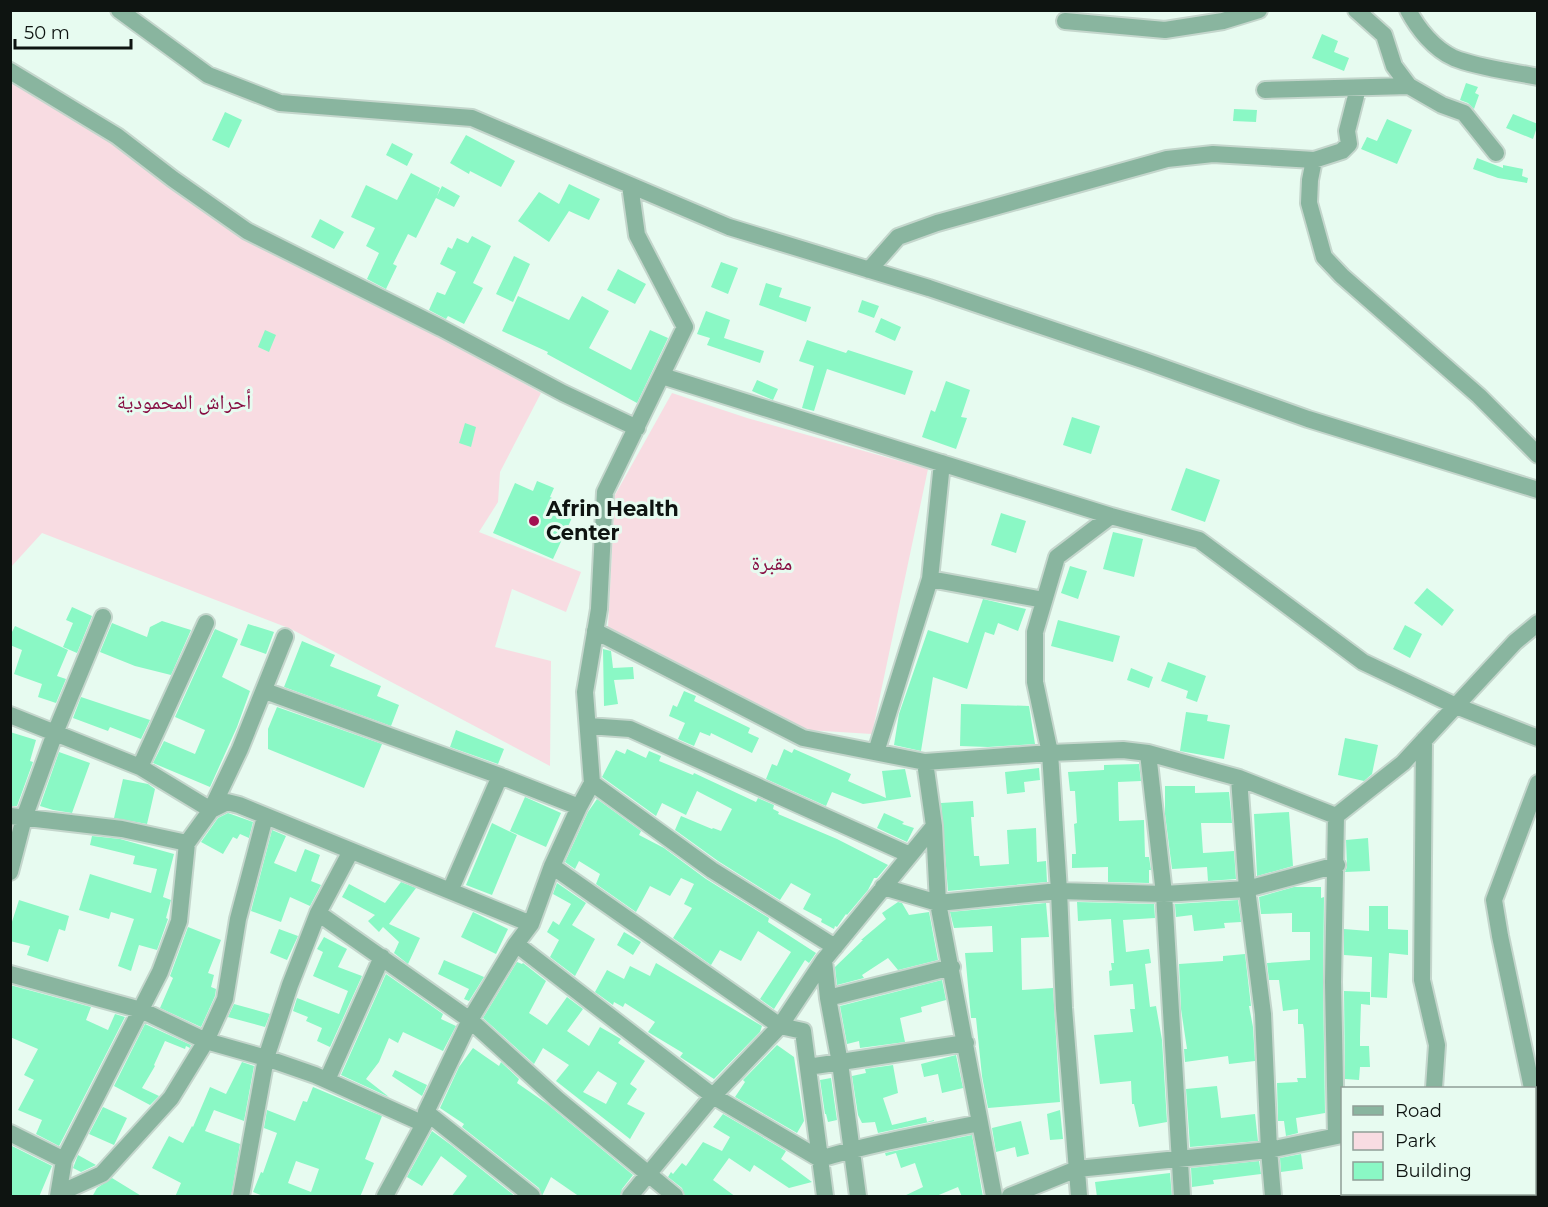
<svg xmlns="http://www.w3.org/2000/svg" width="1548" height="1207" font-family="Montserrat,'Noto Naskh Arabic',sans-serif">
<style>
.green{fill:#f8dce2}
.building{fill:#8af8c5;fill-rule:evenodd}
.lines{fill:none;stroke-linecap:round;stroke-linejoin:round}
.street-casing{stroke:#c4d6cc;stroke-width:20}
.street{stroke:#89b59f;stroke-width:16}
.poi-dot{fill:#a31051;stroke:#e7fbf0;stroke-width:2}
.labels{text-anchor:middle;stroke-width:6;stroke-linejoin:round;paint-order:stroke}
.park-label{font-size:21px;fill:#870d42;stroke:#e7fbf0}
.poi-label{font-size:21px;font-weight:bold;fill:#0e1411;stroke:#e7fbf0;text-anchor:start}
</style>
<rect width="100%" height="100%" fill="#e7fbf0"/>
<path class="green" d="M11 64 257 245 418 324 541 393 500 472 498 502 479 532 581 572 566 612 512 589 495 647 551 661 550 766 291 629 42 533 11 567Z
M672 393 747 418 928 469 872 734 807 730 608 627 615 495Z"/>
<path class="building" d="M1322 34 1338 41 1334 52 1349 58 1344 71 1312 58Z
M1466 83 1478 87 1475 93 1479 95 1474 109 1468 103 1460 100Z
M1234 109 1257 110 1256 122 1233 121Z
M225 112 242 120 229 148 212 140Z
M1513 114 1538 124 1533 139 1506 128Z
M1387 119 1412 130 1397 164 1361 149 1367 137 1377 141Z
M466 135 515 161 501 187 470 171 469 174 450 163Z
M392 143 413 154 407 166 386 155Z
M1477 158 1503 168V165L1523 169 1522 176 1528 178 1527 183 1498 178 1473 169Z
M411 173 440 188 437 196 442 186 460 196 454 207 436 198 416 238 408 234 393 264 397 266 386 289 367 279 379 253 366 246 375 228 351 217 366 185 397 200Z
M569 184 600 199 589 220 569 211 549 242 518 221 539 192 559 204Z
M320 219 344 232 334 249 311 237Z
M472 236 491 246 473 283 483 288 464 324 448 316 446 319 429 310 437 292 445 295 456 272 440 264 448 247 452 249 457 238 468 243Z
M514 256 530 264 513 302 496 294Z
M721 262 738 268 728 294 711 287Z
M618 269 646 284 635 304 607 290Z
M766 283 782 288 779 297 811 307 806 322 759 305Z
M518 296 569 320 582 296 609 311 589 348 631 370 650 330 668 338 637 403 547 354 548 352 502 331Z
M862 300 879 306 874 318 858 312Z
M706 311 730 320 724 338 764 351 760 363 707 345 710 338 697 334Z
M881 318 901 327 895 341 875 332Z
M265 330 276 335 269 352 258 347Z
M807 340 846 353 848 350 913 371 905 395 827 369 814 411 802 408 814 366 799 361Z
M757 380 778 389 773 400 752 391Z
M946 381 970 390 961 417 967 418 956 449 922 437 931 410 935 412Z
M1072 417 1100 426 1091 454 1063 445Z
M465 423 476 427 471 447 459 443Z
M1186 468 1220 480 1205 522 1171 510Z
M537 481 554 488 550 497 576 509 553 559 493 533 515 483 533 491Z
M1001 513 1026 521 1016 553 991 545Z
M1113 532 1143 539 1134 577 1103 569Z
M1070 566 1087 571 1078 599 1061 593Z
M1427 588 1454 610 1442 626 1414 603Z
M983 599 1026 609 1018 631 998 623 994 635 985 632 967 689 933 677 921 751 894 745 899 714 928 630 968 643Z
M72 607 92 616 77 653 63 647 73 623 66 620Z
M1058 620 1120 636 1113 662 1051 646Z
M162 621 191 630 171 675 135 666 100 652 112 623 147 637 150 627Z
M248 624 274 632 266 654 240 645Z
M1405 625 1422 634 1410 658 1393 649Z
M15 626 68 650 57 676 66 679 56 703 38 697 42 684 14 674 22 650 10 645V636Z
M215 629 238 639 222 677 250 691 237 727 210 787 153 763 164 741 195 754 205 730 175 717Z
M302 641 335 655 330 666 381 686 377 696 399 705 391 726 284 687Z
M603 649 611 651 613 668 633 667 634 679 614 680 618 704 604 706Z
M1168 662 1206 676 1197 702 1186 698 1188 691 1161 681Z
M1131 668 1153 677 1149 688 1127 680Z
M684 691 696 696 694 701 750 728 748 733 759 738 752 753 711 733 710 736 700 732 694 746 678 739 685 723 669 716 673 705 677 707Z
M81 697 150 720 141 739 110 727 108 731 73 718Z
M961 704 1029 706 1035 744 988 747 960 746Z
M277 707 382 744 364 788 268 749V729Z
M1186 712 1208 715 1207 721 1230 725 1224 759 1180 751Z
M456 730 504 749 498 764 450 747Z
M10 732 36 740 30 761 33 762 17 806H10Z
M1345 738 1378 745 1372 774 1364 781 1338 775Z
M627 749 646 758 649 751 661 756 659 761 693 775 694 773 756 802 758 798 774 805 773 809 779 812 778 814 837 839 888 865 877 878H874L868 890 847 915 846 914 837 927 835 926 834 929 821 922 822 919 803 909 811 894 791 883 780 900 718 861 675 830 681 816 712 829 713 828 721 831 732 809 697 791 686 815 662 803 656 816 602 777 616 750 625 754Z
M784 749 792 753 794 749 851 774 848 781 886 798 882 771 905 769 911 797 863 804 832 792 826 806 766 779 772 764 777 766Z
M59 752 90 763 72 813 53 810 40 806Z
M1139 764 1141 781 1118 782 1119 821 1144 820 1145 857H1149L1151 870H1149V883L1108 882V867L1072 868V854H1076L1074 824 1077 823 1075 791H1070L1068 772 1104 770V765Z
M1039 768 1040 780 1024 782 1025 792 1007 794 1005 772Z
M123 779 148 784 155 789 147 824 114 818Z
M1165 786H1195V793L1229 792 1232 823H1201L1203 853 1234 851 1236 879 1208 881 1207 867 1172 869 1165 814Z
M525 797 561 813 546 847 510 831Z
M597 799 641 831 639 835 664 848 706 879 769 918 768 922 816 953 809 963 805 960 774 1009 760 999 791 952 758 931 741 961 720 950 711 965 673 938 692 908 684 904 694 884 681 878 670 896 650 886 636 912 596 884 600 874 579 861 575 869 565 862 588 812Z
M973 801 974 817H971L974 856H979L980 866 1009 864 1007 830 1036 828 1037 862 1046 861 1047 882 948 891 941 803Z
M1289 812 1293 866 1257 876 1254 814Z
M228 813 253 822 249 838 240 834 237 839 233 837 223 854 201 842 218 818Z
M884 813 904 822 902 824 914 828 907 842 877 828Z
M492 823 517 835 492 895 466 885Z
M272 830 286 836 274 863 296 872 305 849 320 855 311 881 321 885 310 906 290 897 281 922 251 911Z
M92 836 120 839 174 854 163 897 171 900 166 918 168 919 157 950 139 945 131 971 118 966 134 919 111 912 109 919 79 910 90 874 151 893 157 869 133 864 135 856 90 845Z
M1368 838 1370 871 1345 872 1347 867 1346 840Z
M401 882 416 888 389 924 420 938 408 964 394 953 399 942 383 927 379 932 368 921 375 915 342 897 349 884 385 903Z
M557 883 586 903 572 925 595 939 575 976 550 957 559 940 547 932 553 921 559 925 571 904 553 894Z
M1294 887H1321V898L1324 897 1323 982 1325 1113 1296 1118 1298 1133 1286 1136 1284 1121H1278L1277 1083 1298 1082 1297 1078H1306L1304 1030 1303 1024H1298V1009L1283 1011 1279 980H1269L1267 963 1310 960V932H1292V913L1261 914 1259 897Z
M19 900 69 916 65 931 59 929 48 962 27 955 30 946 10 941V928Z
M1238 900 1241 922 1224 923 1225 928 1194 931 1192 915 1176 917 1175 904Z
M898 902 902 903 909 915 929 912 938 960 898 970 888 958 862 975 864 978 837 985 835 967 863 940H861L886 919 882 913Z
M1077 902 1154 904 1155 918 1123 920 1126 952 1149 949 1151 963 1145 964 1150 1007 1156 1006 1162 1040 1167 1122 1139 1127 1134 1104H1132L1131 1081 1100 1084 1094 1035 1133 1032 1130 1009H1135L1133 984 1110 986 1109 971 1112 970 1111 963H1114L1111 919 1078 921Z
M1046 903 1049 937 1021 938 1022 990 1053 988 1060 1102 988 1108 982 1076 976 1018H971L965 953 993 952 992 926 954 928 950 912Z
M1369 906H1388V929L1408 930V955L1389 953 1387 998 1371 997 1372 957 1344 955V929L1369 931Z
M473 912 508 929 496 954 461 937Z
M188 927 221 940 208 973 214 975 211 987 216 989 215 996 201 1027 160 1008 173 978 170 976Z
M279 929 298 936 287 960 270 953Z
M624 932 641 942 633 955 617 945Z
M324 937 347 949 338 967 362 976 330 1047 317 1041 322 1028 306 1021 308 1017 293 1011 297 998 339 1014 348 991 313 976 323 952 317 949Z
M1245 954 1251 1006H1249L1253 1027 1255 1061 1229 1064 1228 1056 1185 1062 1184 1049H1187L1181 1009 1179 964 1223 961V956Z
M444 960 484 977 469 1001 464 999 469 989 438 974Z
M517 962 522 964 523 963 546 981 529 1013 547 1025 567 997 583 1009 567 1031 589 1046 600 1027 621 1039 618 1043 645 1061 630 1084 637 1089 627 1104 645 1113 630 1139 556 1081 569 1065 543 1048 534 1064 483 1018ZM598 1071 617 1083 606 1104 583 1092Z
M656 963 762 1026 760 1032 714 1079 680 1057 683 1053 648 1032 655 1022 625 1003 623 1007 614 1002 613 1005 595 992 607 970 624 979 630 966 650 976Z
M386 974 443 1014 441 1019 456 1026 443 1051 403 1032 398 1043 389 1038 379 1062 366 1079 389 1097 341 1075Z
M942 980 946 1000 921 1007 922 1012 900 1018 905 1042 860 1048 859 1041 847 1044 840 1006Z
M10 985 91 1007 86 1020 108 1030 115 1014 125 1017 59 1146 36 1134 42 1120 18 1110 34 1080 24 1075 38 1049 10 1037Z
M1344 991 1370 992V1005L1361 1004 1360 1037V1046H1369L1370 1067H1360L1359 1080 1345 1079Z
M234 1004 270 1014 265 1027 228 1017Z
M145 1024 191 1045 190 1048 186 1046 185 1049 165 1041 154 1065 155 1066 142 1088 159 1096 150 1105 114 1086Z
M777 1045 794 1057 804 1121 797 1133 735 1097 745 1082 743 1080Z
M473 1048 499 1066 501 1062 519 1079 517 1083 546 1103 633 1175 622 1189 620 1197H580L551 1177 542 1196 539 1188 462 1127 464 1124 440 1108 459 1067Z
M956 1055 963 1088 942 1093 938 1074 924 1077 921 1064Z
M242 1062 254 1066 244 1121 214 1110 205 1131 240 1144 231 1197H175L181 1183 152 1168 169 1136 183 1143 192 1126 193 1127 210 1087 226 1094Z
M893 1065 898 1093 883 1098 892 1125 926 1117 927 1122 934 1120V1121L878 1133 875 1122 862 1123 858 1115 852 1076 866 1073 865 1069Z
M395 1070 427 1085 422 1096 392 1076Z
M831 1078 837 1120 828 1122 826 1114H825L820 1080Z
M1217 1086 1221 1118 1255 1114 1258 1141 1190 1147 1186 1089Z
M313 1087 382 1116 365 1159 374 1163 360 1197H266L253 1192 261 1172 263 1173 277 1133 264 1128 267 1110 295 1121 303 1101 307 1102ZM296 1161 319 1169 311 1192 288 1183Z
M103 1107 127 1118 114 1145 89 1134Z
M1060 1110 1063 1139 1050 1140 1047 1114Z
M723 1114 786 1151 781 1159 812 1182 789 1188 754 1165 750 1172 729 1158 713 1180 736 1197H685L682 1188 668 1177 671 1172 673 1174 682 1163 686 1166 703 1142 722 1151 730 1137 713 1127Z
M1021 1121 1029 1154 1017 1157 1015 1147 996 1152 992 1128Z
M432 1131 451 1145 516 1197H451L467 1176 441 1156 422 1186 407 1177Z
M972 1135 983 1197H962L958 1187 934 1197H902L923 1187 915 1163 901 1168 896 1153 886 1156 885 1153Z
M10 1145 52 1166 39 1197H10Z
M1301 1154 1303 1169 1281 1172 1280 1158Z
M78 1155 96 1165 81 1172 73 1168Z
M1259 1161 1261 1174 1213 1180 1214 1184 1192 1187 1191 1168Z
M1170 1173 1172 1197H1097L1095 1182Z
M112 1178 143 1197H92L97 1188Z"/>
<g class="lines">
<defs>
<path id="street" d="M119 10 208 75 280 103 472 118 729 227 929 288 1145 361 1308 419 1538 490
M1356 10 1384 35 1394 66 1409 86 1442 105 1464 113 1496 153
M1408 10C1418 29 1434 49 1454 58 1479 68 1510 71 1538 77
M1065 21 1165 30 1223 21 1259 10
M10 71 117 136 173 179 247 231 441 328 563 393 637 428
M1358 88 1347 131 1349 144 1342 151 1314 160 1310 180 1309 203 1324 257 1342 276 1479 396 1538 455
M1265 90 1409 86
M869 270 898 237 937 223 1167 159 1213 154 1314 160
M662 376 1111 516 1199 540 1363 662 1456 706 1538 738
M930 579 1044 600
M595 631 803 738 925 762 1050 753 1123 750 1148 753 1239 778 1336 816
M265 691 500 776 579 807
M10 715 140 767 211 810 227 802 239 805 531 924
M588 726 630 729 910 855
M1424 740 1422 980 1437 1045 1434 1088
M876 752 930 579 942 463
M1148 753 1164 894 1182 1196
M925 762 934 826 938 903 994 1196
M140 767 206 623
M1239 778 1247 889 1263 1014 1269 1150 1273 1196
M592 783 712 870 835 947
M10 816 122 829 187 843
M1336 816 1333 982 1336 1136
M1336 816 1403 763 1515 642 1538 623
M552 866 780 1026 803 1031 825 1196
M10 872 24 818 55 733 103 617
M883 887 938 903 1059 891 1164 894 1247 889 1337 865
M450 891 500 776
M318 913 470 1020 557 1099 675 1196
M516 944 713 1096 820 1159C873 1143 926 1134 980 1123
M824 960 828 998 840 1063 858 1196
M10 974 141 1010 206 1041 266 1058 315 1075 424 1124
M828 998 952 967
M808 1067 966 1043
M327 1080 382 957
M1532 1088 1500 936 1494 900 1538 783
M1534 1103 1538 1117
M426 1112 532 1196
M10 1133 64 1160
M60 1193 102 1174 171 1098 206 1041 225 999 238 919 265 817
M1432 1194V1196
M58 1196 64 1160 160 972 179 921 187 843 211 810 240 749 285 637
M241 1196 266 1058 290 985 318 913 351 851
M385 1196 424 1124 426 1112 470 1020 516 944 531 924 552 866 579 807 592 783 585 692 599 609 605 492 685 327 637 235 630 185
M630 1196 713 1096 780 1026 824 960 934 826
M1010 1196 1077 1169 1269 1150 1342 1135
M1079 1196 1064 1008 1059 891 1050 753 1035 682V632L1057 557 1111 516"/>
</defs>
<use href="#street" class="street-casing"/>
<use href="#street" class="street"/>
</g>
<circle class="poi-dot" cx="534" cy="521" r="6"/>
<g class="labels">
<g class="park-label">
<text x="184" y="409">أحراش المحمودية</text>
<text x="772" y="570">مقبرة</text>
</g>
<g class="poi-label">
<text x="546" y="516">Afrin Health<tspan x="546" dy="24">Center</tspan></text>
</g>
</g>
<rect width="1548" height="1207" fill="none" stroke="#0e1411" stroke-width="24"/>
<rect x="1341" y="1087" width="195" height="108" fill="#e7fbf0" stroke="#909f97" stroke-width="1.5"/>
<rect x="1353" y="1106" width="30" height="9" fill="#89b59f" stroke="#909f97" stroke-width="1.5"/>
<text x="1395" y="1117" font-size="18" fill="#0e1411">Road</text>
<rect x="1353" y="1132" width="30" height="18" fill="#f8dce2" stroke="#909f97" stroke-width="1.5"/>
<text x="1395" y="1147" font-size="18" fill="#0e1411">Park</text>
<rect x="1353" y="1162" width="30" height="18" fill="#8af8c5" stroke="#909f97" stroke-width="1.5"/>
<text x="1395" y="1177" font-size="18" fill="#0e1411">Building</text>
<path d="M15 39v9h116v-9" fill="none" stroke="#0e1411" stroke-width="3"/>
<text x="24" y="39" font-size="18" fill="#0e1411" stroke="#e7fbf0" stroke-width="4.5" paint-order="stroke">50 m</text>
</svg>
